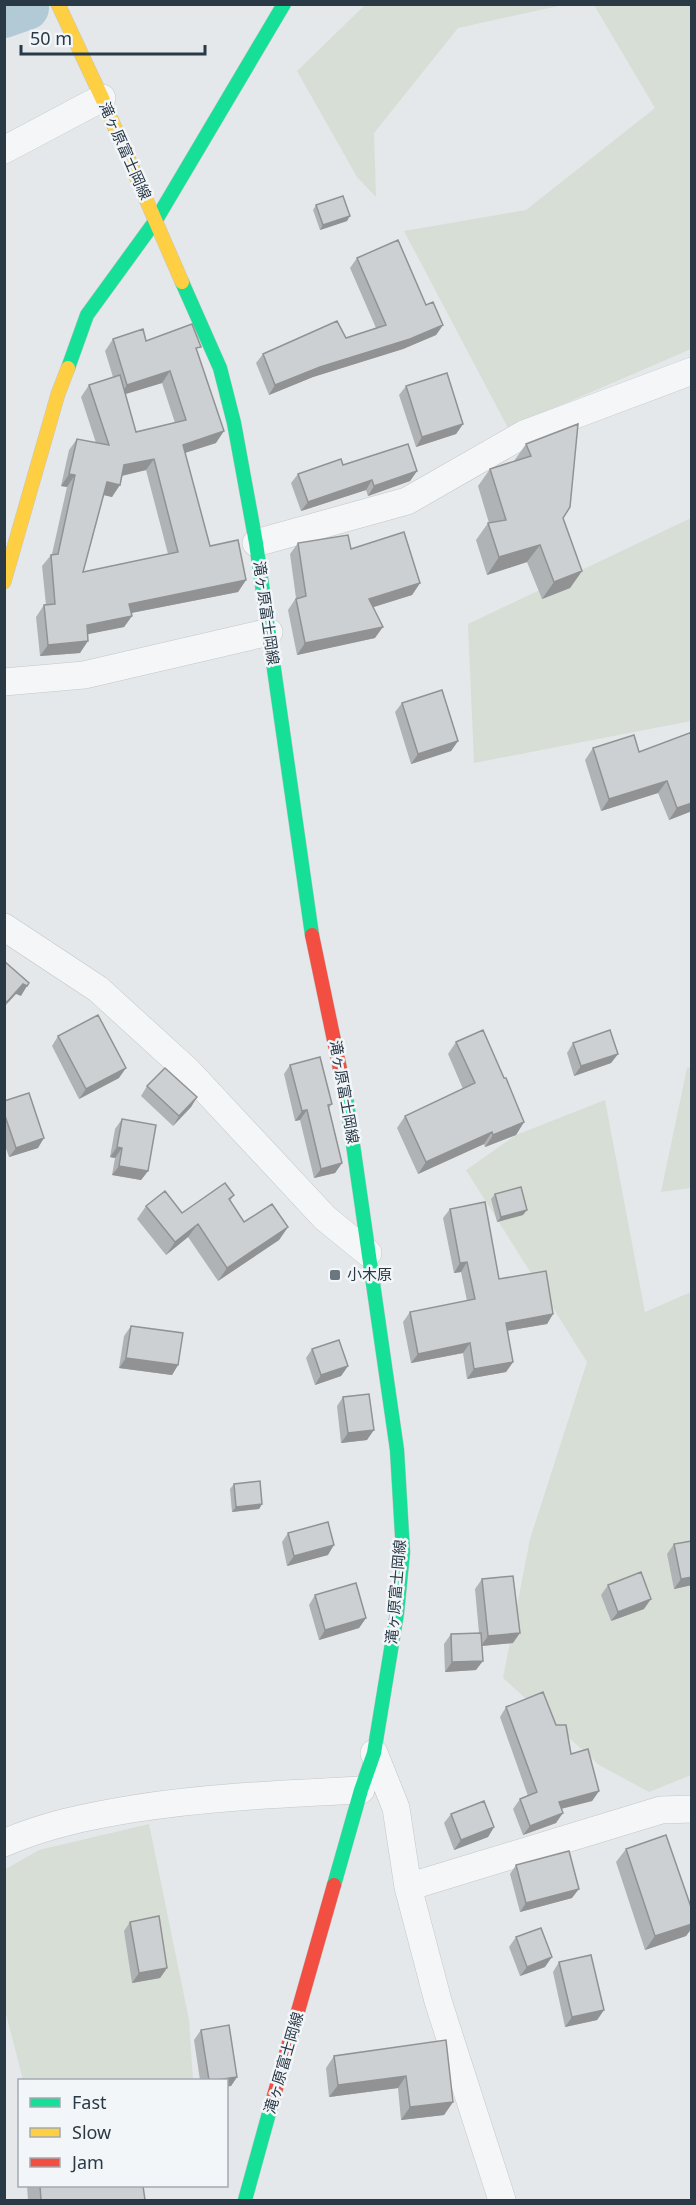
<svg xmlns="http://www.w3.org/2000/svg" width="696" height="2205" font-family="'Noto Sans','Noto Sans JP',sans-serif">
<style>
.green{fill:#d7ded5}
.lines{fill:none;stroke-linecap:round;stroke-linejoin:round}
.river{stroke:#b1cad6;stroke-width:44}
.street-casing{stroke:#c3c6c8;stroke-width:28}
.fast-casing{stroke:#c3c6c8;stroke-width:15}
.slow-casing{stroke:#c3c6c8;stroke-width:15}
.jam-casing{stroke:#c3c6c8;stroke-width:15}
.street{stroke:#f4f6f7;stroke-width:27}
.fast{stroke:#16e098;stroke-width:14}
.slow{stroke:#ffcf43;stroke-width:14}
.jam{stroke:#f24e42;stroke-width:14}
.wall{fill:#b0b3b5;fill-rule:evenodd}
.shaded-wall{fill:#909293}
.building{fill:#cdd0d2;stroke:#909293;stroke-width:1.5;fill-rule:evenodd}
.poi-dot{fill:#6b767f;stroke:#f3f6f9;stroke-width:2}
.labels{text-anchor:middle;stroke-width:5;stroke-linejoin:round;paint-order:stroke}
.street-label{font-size:15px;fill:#293946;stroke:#f3f6f9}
.poi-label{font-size:15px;fill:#293946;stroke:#f3f6f9;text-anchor:start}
</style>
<rect width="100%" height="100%" fill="#e5e8ea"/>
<path class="green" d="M365 5V4L563 5 458 28 374 133 376 197 357 177 297 71Z
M594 5H691V349L508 428 404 231 526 210 655 108Z
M691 518V721L474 763 468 624Z
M691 1067V1188L661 1192 687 1068Z
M605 1100 645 1312 691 1292V1775L649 1792 599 1765 503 1678 530 1539 587 1362 466 1170 516 1135Z
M149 1824 189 2020 193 2080H23L5 2010 4 1870 39 1850Z"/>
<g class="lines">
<path class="river" d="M4 16 27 8"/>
<defs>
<path id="street" d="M4 150 102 98
M256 543 407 501 524 434 692 371
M4 682 84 675 269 632
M4 927 98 989 188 1071 325 1218 368 1253
M374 1753 396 1808 408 1887 438 2001 502 2200
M4 1843C45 1825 89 1816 132 1809 208 1797 284 1794 361 1790
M408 1887 661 1810 692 1809"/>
<path id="fast" d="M182 282 220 368 234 423 256 543 312 935
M68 368 87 315 156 220 284 4
M334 1885 361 1790 374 1753 397 1613 403 1552 397 1450 346 1096 340 1069
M245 2200 271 2106"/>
<path id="slow" d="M58 4 102 98 182 282
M4 582 58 394 68 368"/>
<path id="jam" d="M312 935 340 1069
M271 2106 334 1885"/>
</defs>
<use href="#street" class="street-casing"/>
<use href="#fast" class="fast-casing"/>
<use href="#slow" class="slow-casing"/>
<use href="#jam" class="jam-casing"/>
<use href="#street" class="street"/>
<use href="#fast" class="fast"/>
<use href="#slow" class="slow"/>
<use href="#jam" class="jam"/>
</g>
<path class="wall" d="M316 205 347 221 320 230 313 210Z
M357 258 426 305 443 325 436 335 403 349 313 377 269 395 256 363 263 354 346 338 376 328 350 268Z
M113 339 146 341 197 351 216 443 185 453 210 546 246 580 238 592 131 613 132 616 124 627 87 634 80 653 40 656 36 617 44 605H46L42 566 51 555 52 554 67 487 61 486 69 450 77 439 96 443 81 397 89 385 113 377 105 351ZM162 383 175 423 136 432 125 394ZM146 470 168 554 83 572 104 495 112 497 122 476Z
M406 386 463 424 456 434 416 447 399 395Z
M526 444 563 518 582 571 570 588 542 599 527 562 487 575 476 540 488 523H489L478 486 490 469 514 461Z
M343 465 417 471 410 481 368 496 366 490 301 511 291 483 298 474Z
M298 543 351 549 420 583 412 595 373 607 375 638 297 655 288 610 296 598 290 554Z
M402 703 458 741 451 751 411 764 395 712Z
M692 732V811L669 820 658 793 601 811 585 760 593 748 639 752Z
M58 1036 119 1078 79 1099 52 1046Z
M456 1042 524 1122 516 1135 485 1147 484 1144 418 1174 397 1128 405 1116 463 1089 448 1054Z
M573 1043 618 1054 611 1063 574 1076 567 1053Z
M290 1065 332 1104 329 1108 342 1163 335 1173 314 1178 300 1120 295 1121 284 1074Z
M147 1086 197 1097 191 1107 173 1126 141 1096Z
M4 1101 38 1148 9 1157 4 1143Z
M122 1119 148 1171 141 1180 112 1175 115 1158 110 1157 115 1129Z
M495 1194 523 1215 497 1222 491 1199Z
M234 1195 230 1201 244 1222 288 1227 279 1240 218 1281 188 1237 166 1255 137 1219 146 1206 182 1213Z
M450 1209 499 1279 553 1314 547 1324 507 1331 513 1362 506 1372 467 1379 463 1353 411 1363 403 1322 410 1312 467 1301 461 1272 454 1273 443 1218Z
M131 1326 178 1365 172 1375 119 1368 124 1336Z
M312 1349 348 1366 341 1376 315 1385 306 1358Z
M343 1397 367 1440 341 1443 337 1406Z
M234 1484 262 1504 259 1509 232 1512 230 1489Z
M288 1533 328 1555 287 1566 282 1542Z
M692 1541V1585L674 1589 667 1554 674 1544Z
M482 1579 513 1643 482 1646 476 1670 445 1672 444 1644 451 1634 479 1633 475 1589Z
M608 1585 644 1609 611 1621 601 1595Z
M315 1595 366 1618 359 1628 319 1640 309 1605Z
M506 1707 556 1725 571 1754 599 1791 592 1801 561 1809 556 1823 523 1835 513 1809 520 1799 528 1796 500 1717Z
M451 1814 494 1827 488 1837 454 1850 444 1823Z
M626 1849 692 1910V1928L686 1936 645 1950 616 1862Z
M516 1865 572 1898 520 1912 510 1874Z
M130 1922 167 1968 160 1978 132 1983 124 1931Z
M516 1937 545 1967 520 1976 509 1947Z
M559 1962 604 2010 597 2020 565 2027 553 1972Z
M201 2030 237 2077 231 2086 226 2080H200L194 2040Z
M446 2040 453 2102 444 2115 401 2120 398 2088 329 2097 326 2068 334 2056Z
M27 2186H143L145 2200H28Z"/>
<path class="shaded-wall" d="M350 216 347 221 320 230 323 225Z
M443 325 436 335 403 349 313 377 269 395 275 385 320 367Z
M170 371 162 383 119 396 127 385Z
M463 424 456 434 416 447 422 437Z
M224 431 216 443 175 456 183 445Z
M154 459 146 470 116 477 124 465Z
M417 471 410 481 368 496 374 486Z
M69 474 75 475 67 487 61 486Z
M372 480 366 490 301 511 308 502Z
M107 482 120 485 112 497 99 494Z
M540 545 527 562 487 575 499 557Z
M582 571 570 588 542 599 554 582Z
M246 580 238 592 121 615 129 604Z
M420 583 412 595 361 611 369 599Z
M132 616 124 627 79 636 87 625Z
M383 627 375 638 297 655 305 643Z
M88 641 80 653 40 656 48 645Z
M458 741 451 751 411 764 418 754Z
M667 781 658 793 601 811 609 799Z
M692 803V811L669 820 677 808Z
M23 984 27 986 21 996 16 994 4 1007 7 1002Z
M618 1054 611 1063 574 1076 581 1066Z
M126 1068 119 1078 79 1099 86 1089Z
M197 1097 191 1107 173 1126 179 1116Z
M307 1110 300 1120 295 1121 302 1111Z
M524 1122 516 1135 485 1147 493 1135Z
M492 1132 484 1144 418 1174 426 1162Z
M44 1138 38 1148 9 1157 16 1148Z
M117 1147 122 1148 115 1158 110 1157Z
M342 1163 335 1173 314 1178 321 1169Z
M119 1166 148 1171 141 1180 112 1175Z
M527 1210 523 1215 497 1222 501 1217Z
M198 1224 188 1237 166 1255 175 1242Z
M288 1227 279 1240 218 1281 227 1268Z
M467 1262 461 1272 454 1273 460 1263Z
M553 1314 547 1324 499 1332 506 1323Z
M470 1343 463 1353 411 1363 418 1354Z
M126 1358 178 1365 172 1375 119 1368Z
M513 1362 506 1372 467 1379 474 1369Z
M348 1366 341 1376 315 1385 321 1375Z
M374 1430 367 1440 341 1443 348 1433Z
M262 1504 259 1509 232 1512 236 1507Z
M334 1545 328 1555 287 1566 294 1556Z
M692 1577V1585L674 1589 681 1579Z
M651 1599 644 1609 611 1621 618 1612Z
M366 1618 359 1628 319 1640 325 1630Z
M520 1633 513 1643 481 1646 488 1636Z
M483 1661 476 1670 445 1672 452 1662Z
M599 1791 592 1801 552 1811 559 1802Z
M563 1813 556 1823 523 1835 530 1826Z
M494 1827 488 1837 454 1850 461 1840Z
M579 1889 572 1898 520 1912 526 1903Z
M692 1924V1928L686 1936 645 1950 655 1936Z
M552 1957 545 1967 520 1976 527 1967Z
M167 1968 160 1978 132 1983 139 1973Z
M604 2010 597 2020 565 2027 572 2017Z
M406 2076 398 2088 329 2097 338 2085Z
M237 2077 231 2086 226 2087V2080H216Z
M453 2102 444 2115 401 2120 410 2107Z"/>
<path class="building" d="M343 196 350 216 323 225 316 205Z
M398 240 426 305 433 302 443 325 410 339 320 367 275 385 263 354 337 321 346 338 386 325 357 258Z
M192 324 201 347 196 348 224 431 183 445 210 546 238 540 246 580 129 604 132 616 87 625 88 641 48 645 44 605 55 604 51 555 58 554 75 475 69 474 77 439 109 445 89 385 120 375 136 432 186 420 170 371 127 385 113 339 143 329 146 341ZM154 459 178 552 83 572 107 482 120 485 124 465Z
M447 373 463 424 422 437 406 386Z
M578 424 570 507 563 518 582 571 554 582 540 545 499 557 488 523 506 520 490 469 531 456 526 444Z
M408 444 417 471 374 486 372 480 308 502 298 474 341 459 343 465Z
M404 532 420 583 369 599 383 627 305 643 296 599 306 596 298 543 348 535 351 549Z
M442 690 458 741 418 754 402 703Z
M692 732V803L677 808 667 781 609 799 593 748 634 735 639 752Z
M4 961 29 983 27 986 23 984 7 1002 4 1000Z
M98 1015 126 1068 86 1089 58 1036Z
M483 1030 504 1078H506L524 1122 493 1135 492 1132 426 1162 405 1116 475 1083 456 1042Z
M610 1030 618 1054 581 1066 573 1043Z
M320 1057 332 1104 328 1105 342 1163 321 1169 307 1110 302 1111 290 1065Z
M165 1068 197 1097 179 1116 147 1086Z
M29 1093 44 1138 16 1148 4 1113V1101Z
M122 1119 156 1125 148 1171 119 1166 122 1148 117 1147Z
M225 1183 234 1195 229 1199 244 1222 272 1204 288 1227 227 1268 198 1224 175 1242 146 1206 165 1191 182 1213Z
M521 1187 527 1210 501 1217 495 1194Z
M485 1202 499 1279 546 1271 553 1314 506 1323 513 1362 474 1369 470 1343 418 1354 410 1312 475 1299 467 1262 460 1263 450 1209Z
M131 1326 183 1333 178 1365 126 1358Z
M339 1340 348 1366 321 1375 312 1349Z
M369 1394 374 1430 348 1433 343 1397Z
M260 1481 262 1504 236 1507 234 1484Z
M328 1522 334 1545 294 1556 288 1533Z
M692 1541V1577L681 1579 674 1544Z
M641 1572 651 1599 618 1612 608 1585Z
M513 1576 520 1633 488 1636 482 1579Z
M356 1583 366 1618 325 1630 315 1595Z
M481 1633 483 1661 452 1662 451 1634Z
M543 1692 556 1725H566L571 1754 588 1749 599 1791 559 1802 563 1813 530 1826 520 1799 537 1792 506 1707Z
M484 1801 494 1827 461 1840 451 1814Z
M666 1835 692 1910V1924L655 1936 626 1849Z
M569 1851 579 1889 526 1903 516 1865Z
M159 1916 167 1968 139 1973 130 1922Z
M541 1928 552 1957 527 1967 516 1937Z
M591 1955 604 2010 572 2017 559 1962Z
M229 2025 237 2077 216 2080H209L201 2030Z
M446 2040 453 2102 410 2107 406 2076 338 2085 334 2056Z
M40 2186H143L145 2200H41Z"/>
<rect class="poi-dot" x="329" y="1269" width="12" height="12" rx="3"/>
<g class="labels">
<g class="street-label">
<text transform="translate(125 151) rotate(66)" y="5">滝ヶ原富士岡線</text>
<text transform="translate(266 613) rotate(82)" y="5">滝ヶ原富士岡線</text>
<text transform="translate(344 1092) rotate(80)" y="5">滝ヶ原富士岡線</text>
<text transform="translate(396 1592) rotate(-85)" y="5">滝ヶ原富士岡線</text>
<text transform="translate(284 2063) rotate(-74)" y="5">滝ヶ原富士岡線</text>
</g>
<g class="poi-label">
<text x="347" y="1280">小木原</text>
</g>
</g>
<rect width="696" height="2205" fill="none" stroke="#293946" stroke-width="12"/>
<rect x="18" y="2079" width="210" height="108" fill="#f3f6f9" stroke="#a2aab1" stroke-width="1.5"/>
<rect x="30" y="2098" width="30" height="9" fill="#16e098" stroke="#a2aab1" stroke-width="1.5"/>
<text x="72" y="2109" font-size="18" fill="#293946">Fast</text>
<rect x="30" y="2128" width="30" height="9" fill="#ffcf43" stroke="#a2aab1" stroke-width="1.5"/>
<text x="72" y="2139" font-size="18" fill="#293946">Slow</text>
<rect x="30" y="2158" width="30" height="9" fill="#f24e42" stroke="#a2aab1" stroke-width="1.5"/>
<text x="72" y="2169" font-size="18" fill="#293946">Jam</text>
<path d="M21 45v9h184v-9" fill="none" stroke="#293946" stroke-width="3"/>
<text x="30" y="45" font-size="18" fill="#293946" stroke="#f3f6f9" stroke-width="4.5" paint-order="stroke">50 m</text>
</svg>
